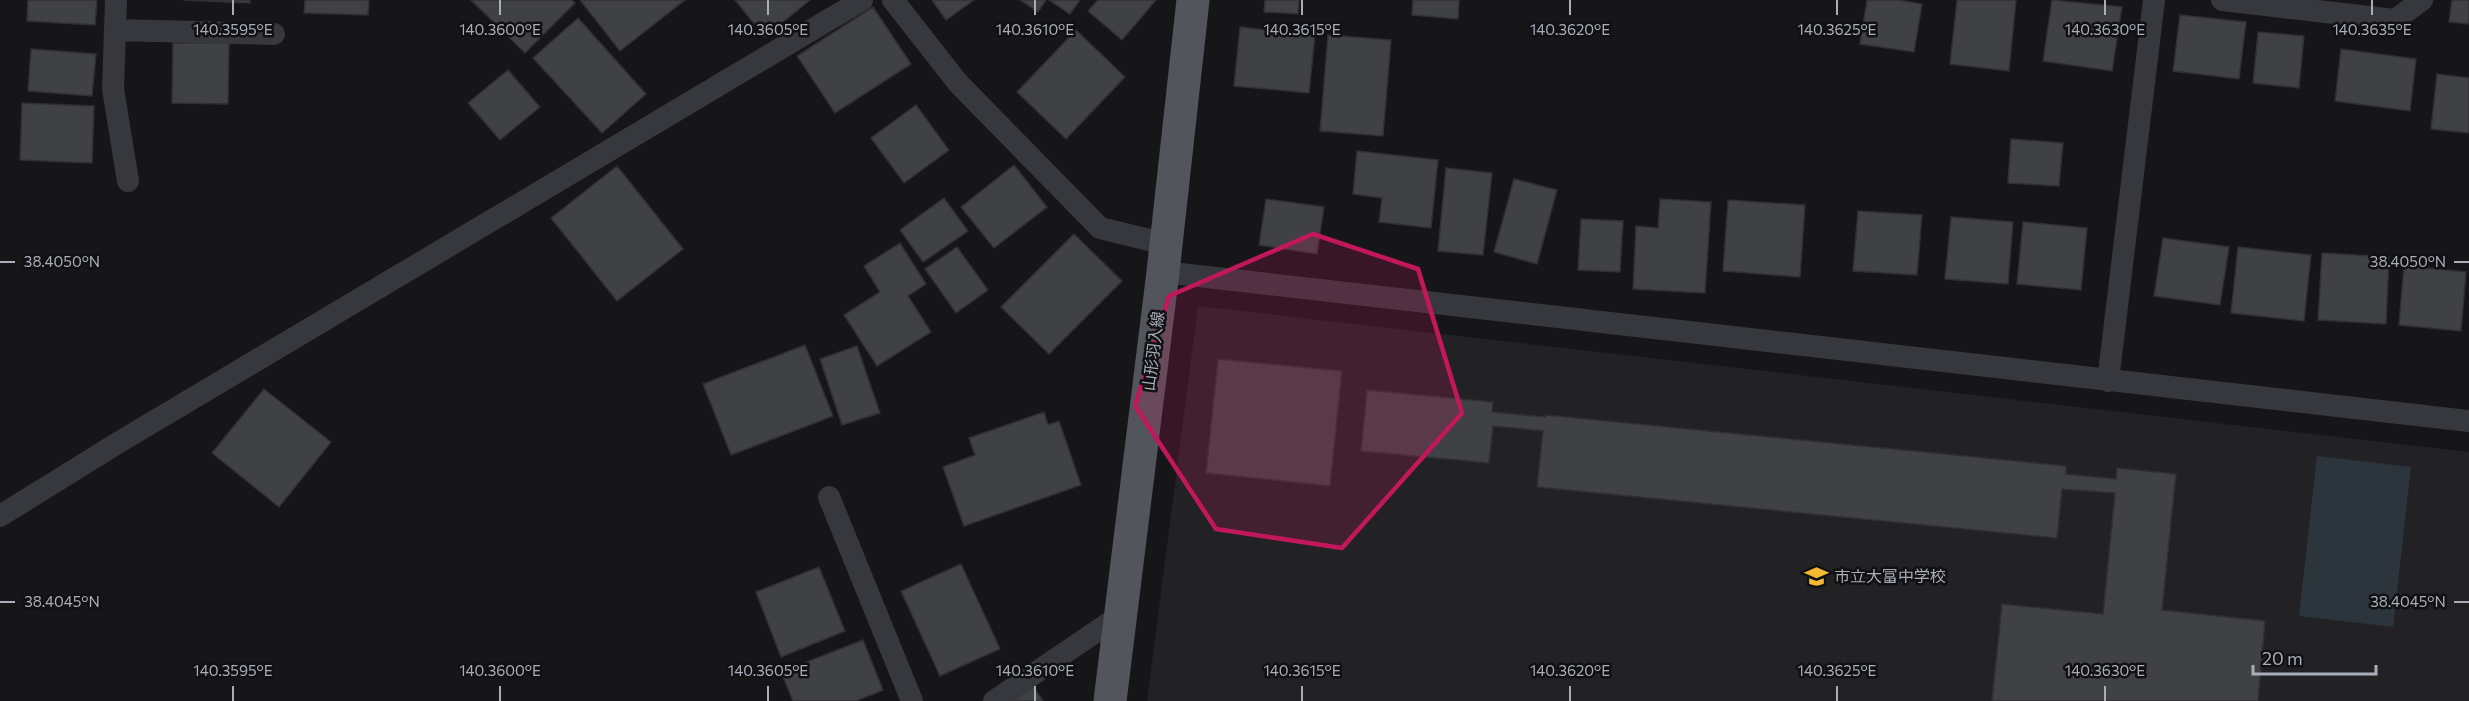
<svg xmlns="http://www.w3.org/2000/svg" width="2469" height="701" font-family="Commissioner,'Noto Sans JP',sans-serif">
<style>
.built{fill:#222225}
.water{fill:#2c353c}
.building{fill:#404145;stroke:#303034;stroke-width:1.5}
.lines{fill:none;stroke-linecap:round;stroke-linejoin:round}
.service{stroke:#37383d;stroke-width:22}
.primary{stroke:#53555c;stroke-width:33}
.marked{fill:#c2185b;fill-opacity:0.2;stroke:#c2185b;stroke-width:4.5;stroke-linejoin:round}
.ticks{fill:none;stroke:#a8adb8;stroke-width:2}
.labels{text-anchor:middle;stroke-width:5;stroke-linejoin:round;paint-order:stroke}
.street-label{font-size:16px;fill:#a8adb8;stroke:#111113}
.poi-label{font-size:16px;fill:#a8adb8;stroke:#111113;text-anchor:start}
.ticks-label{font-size:15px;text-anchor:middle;fill:#a8adb8;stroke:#111113;stroke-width:5;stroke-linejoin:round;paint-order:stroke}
</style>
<rect width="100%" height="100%" fill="#161618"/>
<path class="built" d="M1198 306 2469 452V701H1147Z"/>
<path class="water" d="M2317 456 2411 467 2393 627 2299 616Z"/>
<path class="building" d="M28 0H97L95 25 27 21Z
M183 0H250V3Z
M305 0H369L368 15 304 13Z
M471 0H572L575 3 525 53Z
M580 0H685L620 51Z
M735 0H810L765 37Z
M932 0H974L946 20Z
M1020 0H1046L1038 12Z
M1049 0H1080L1070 14Z
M1098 0H1156L1122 40 1088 11Z
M1265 0H1299L1298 14 1264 12Z
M1413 0H1459L1458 19 1412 15Z
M1867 0H1898L1922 4 1914 52 1860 44Z
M1957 0H2016L2009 71 1950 64Z
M2052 0 2122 7 2112 71 2043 61Z
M2452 0H2469V24L2449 22Z
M873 7 911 64 835 113 797 56Z
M2180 15 2246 22 2239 79 2173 71Z
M578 18 646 94 602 133 533 58Z
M1240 27 1315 35 1309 93 1234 86Z
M1076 30 1125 77 1066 139 1017 92Z
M2258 32 2304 36 2299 88 2253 83Z
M1328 35 1391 40 1383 136 1320 131Z
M173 43H229L228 104 172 103Z
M31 49 96 54 92 96 28 91Z
M2341 49 2416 59 2410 111 2335 101Z
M508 70 540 107 500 140 468 103Z
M2437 74 2469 78V133L2431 129Z
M22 103 94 106 92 163 20 160Z
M916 105 949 150 904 183 871 138Z
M2011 139 2063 143 2059 186 2008 183Z
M1357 151 1438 160 1431 228 1379 222 1382 198 1353 194Z
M1014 165 1047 207 994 248 961 207Z
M617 166 683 249 617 301 551 218Z
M1446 168 1492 173 1483 255 1438 251Z
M1514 179 1557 190 1537 264 1494 252Z
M944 198 968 231 923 262 900 230Z
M1266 199 1324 207 1317 254 1259 245Z
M1660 199 1711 202 1705 293 1633 289 1636 226 1658 228Z
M1728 200 1805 205 1800 277 1723 271Z
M1858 211 1922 215 1917 275 1853 271Z
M1951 217 2013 222 2008 284 1945 279Z
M1581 219 1623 221 1620 272 1578 270Z
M2023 222 2087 228 2081 290 2017 284Z
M1074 234 1122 281 1049 354 1001 307Z
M2163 238 2229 247 2220 305 2154 296Z
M900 243 926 284 908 296 931 332 877 366 844 315 880 292 864 266Z
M957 247 988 290 956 313 925 269Z
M2238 247 2311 255 2304 321 2231 313Z
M2322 253 2389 257 2386 324 2318 320Z
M2404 266 2466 272 2461 331 2399 325Z
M805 345 833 416 731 455 703 384Z
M857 346 880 413 842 425 820 359Z
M1218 359 1342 371 1330 486 1206 473Z
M264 389 331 442 279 507 212 453Z
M1367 390 1493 402 1492 412 1545 417 1546 415 2066 466V474L2116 479 2117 468 2176 474 2162 610 2265 621 2258 701H1992L2002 604 2103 614 2115 493 2062 489 2057 538 1537 487 1543 431 1493 426 1489 463 1361 451Z
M1044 412 1048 425 1059 421 1081 485 964 526 943 467 975 455 969 438Z
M961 564 1000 649 940 676 901 591Z
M819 567 845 631 781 657 756 592Z
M863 640 883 690 856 701H793L781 672Z
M1033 686 1043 701H1012Z"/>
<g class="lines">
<path class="service" d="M116 0 113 89 128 181
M893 0 958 83 1100 228 1166 244
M2222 0 2395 20 2422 0
M115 30 274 34
M1163 272 2469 421
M2108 381 2154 0
M829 497 912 701
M0 516 121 441 862 0
M994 701 1122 614"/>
<path class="primary" d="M1110 701 1163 272 1193 0"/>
</g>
<path class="marked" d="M1313 234 1418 269 1462 413 1342 548 1216 529 1135 406 1169 296Z"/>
<path class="ticks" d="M233 0V15M500 0V15M768 0V15M1035 0V15M1302 0V15M1570 0V15M1837 0V15M2105 0V15M2372 0V15M0 262H15M2454 262H2469M0 602H15M2454 602H2469M233 686V701M500 686V701M768 686V701M1035 686V701M1302 686V701M1570 686V701M1837 686V701M2105 686V701"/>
<defs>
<symbol id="school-bare" viewBox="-9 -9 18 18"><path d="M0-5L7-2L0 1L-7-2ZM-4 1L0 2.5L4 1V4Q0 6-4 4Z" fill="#f4b832" stroke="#111113" stroke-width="2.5" paint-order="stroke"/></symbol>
</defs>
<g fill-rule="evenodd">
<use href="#school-bare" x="1800" y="560" width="33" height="33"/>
</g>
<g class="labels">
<g class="street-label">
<text transform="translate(1153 351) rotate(-83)" y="6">山形羽入線</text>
</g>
<g class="poi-label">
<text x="1834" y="582">市立大富中学校</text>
</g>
</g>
<g class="ticks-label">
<text x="233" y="35">140.3595°E</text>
<text x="500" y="35">140.3600°E</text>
<text x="768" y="35">140.3605°E</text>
<text x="1035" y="35">140.3610°E</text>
<text x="1302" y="35">140.3615°E</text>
<text x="1570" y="35">140.3620°E</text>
<text x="1837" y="35">140.3625°E</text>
<text x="2105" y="35">140.3630°E</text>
<text x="2372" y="35">140.3635°E</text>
<text x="62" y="267">38.4050°N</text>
<text x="2408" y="267">38.4050°N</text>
<text x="62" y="607">38.4045°N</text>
<text x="2408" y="607">38.4045°N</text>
<text x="233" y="676">140.3595°E</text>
<text x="500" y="676">140.3600°E</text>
<text x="768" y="676">140.3605°E</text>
<text x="1035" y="676">140.3610°E</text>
<text x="1302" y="676">140.3615°E</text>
<text x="1570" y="676">140.3620°E</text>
<text x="1837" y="676">140.3625°E</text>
<text x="2105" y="676">140.3630°E</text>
</g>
<path d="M2253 665v9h123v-9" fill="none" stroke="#a8adb8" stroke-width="3"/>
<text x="2262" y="665" font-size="18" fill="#a8adb8" stroke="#111113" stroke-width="4.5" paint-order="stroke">20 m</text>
</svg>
